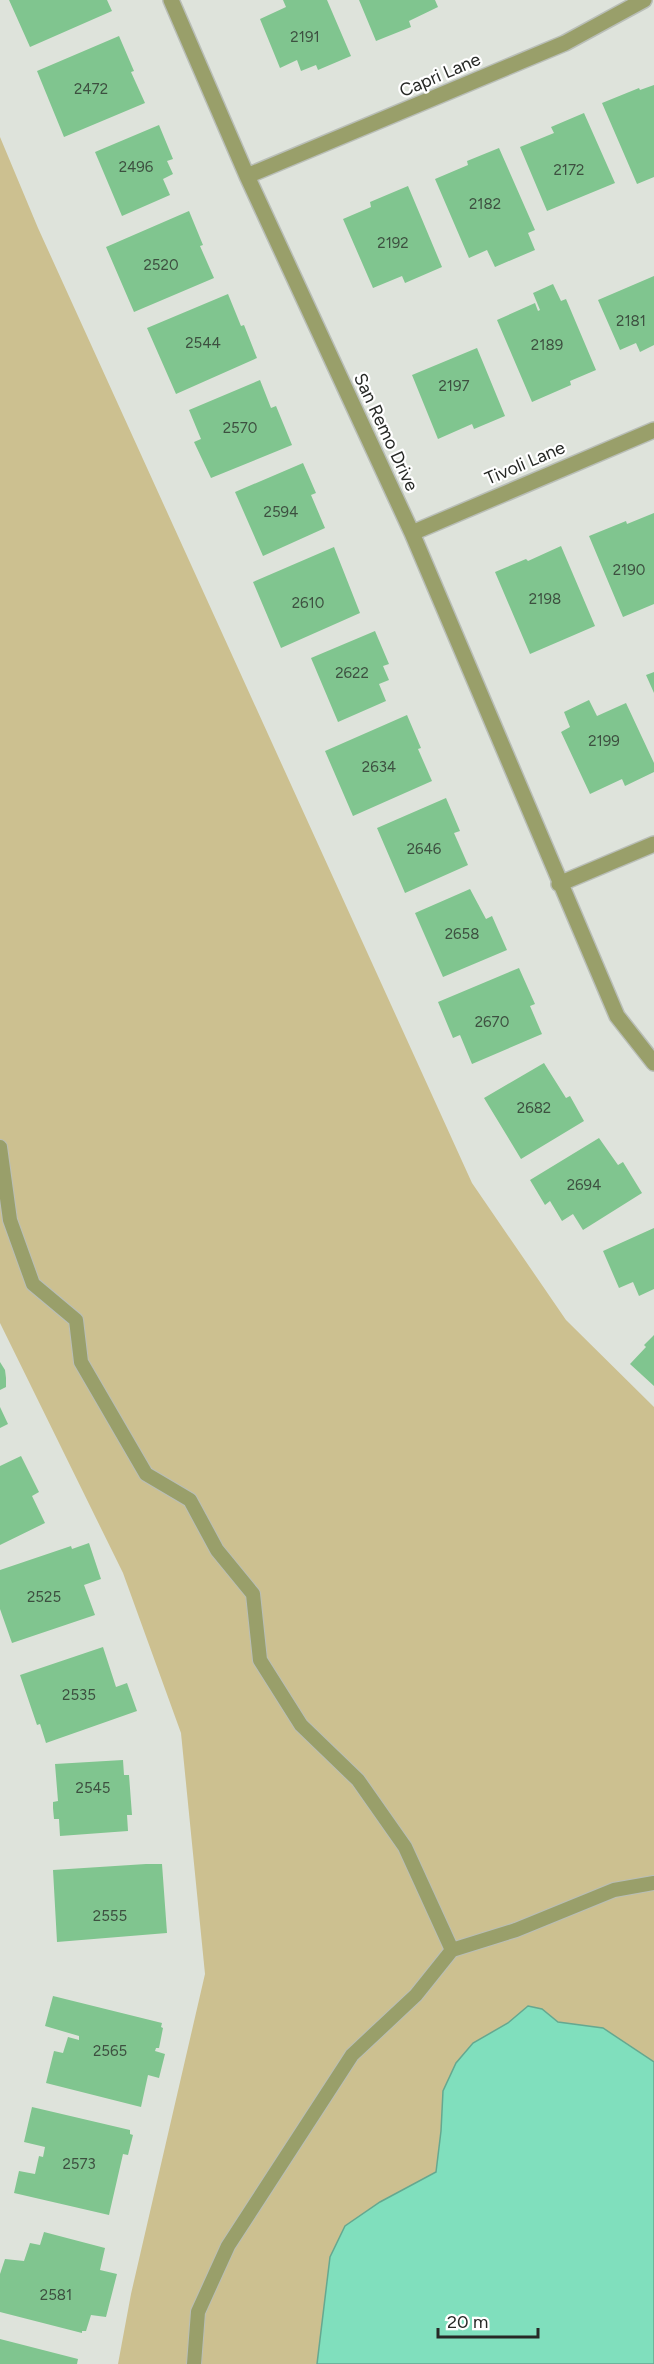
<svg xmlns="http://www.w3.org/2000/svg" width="654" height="2364" font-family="Figtree,sans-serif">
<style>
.green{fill:#ccc090}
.water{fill:#80dfbd;stroke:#65a890;stroke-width:1.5}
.building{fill:#80c58f}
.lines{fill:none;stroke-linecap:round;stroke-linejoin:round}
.lane-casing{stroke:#b9beb7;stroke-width:16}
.street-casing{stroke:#b9beb7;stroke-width:18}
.lane{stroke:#999f6a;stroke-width:14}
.street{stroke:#999f6a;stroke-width:15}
.labels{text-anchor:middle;stroke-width:4.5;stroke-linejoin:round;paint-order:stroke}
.number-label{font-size:15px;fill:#3d5040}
.street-label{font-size:18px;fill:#272926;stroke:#fff}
</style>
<rect width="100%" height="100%" fill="#dee3db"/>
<path class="green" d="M0 137 38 228 472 1183 566 1320 654 1407V2364H118L131 2294 205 1974 181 1733 123 1573 0 1323Z"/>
<path class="water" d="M528 2006 542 2009 558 2022 603 2028 654 2062V2364H317L330 2257 345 2226 380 2202 436 2172 441 2131 443 2091 456 2063 473 2043 508 2023Z"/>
<path class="building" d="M9 0H107L112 11 30 47Z
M283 0H327L351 56 318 70 316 65 301 71 297 60 280 68 260 19 286 7Z
M359 0H435L438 7 409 21 411 27 376 41Z
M119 36 134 71 131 72 145 103 64 137 37 71Z
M654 85V177L637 184 602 103 639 88 640 90Z
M584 113 615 183 547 211 520 147 554 133 551 127Z
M159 125 173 159 167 161 173 174 163 179 170 195 122 216 95 152Z
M499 148 535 230 528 233 535 250 495 267 487 250 469 258 435 179 468 165 467 161Z
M408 186 442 267 405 283 402 276 373 288 343 219 371 207 370 202Z
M189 211 203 245 200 246 214 278 134 312 106 247Z
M654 276V345L640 352 636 343 620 350 598 300Z
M553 284 561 301 566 299 596 370 570 381 571 385 532 402 497 320 535 303 538 311 540 310 533 293Z
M228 294 241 326 244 325 257 358 176 394 147 328Z
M477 348 505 416 474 429 472 424 438 439 412 375Z
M260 380 271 408 276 406 292 445 211 478 194 442 201 439 189 410Z
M303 463 316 493 311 495 325 528 263 556 235 492Z
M654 513V604L623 617 589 536 626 521 627 524Z
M561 546 595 626 530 654 495 572 526 559 528 561Z
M334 547 360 613 281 648 253 582Z
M375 631 389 664 383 666 389 680 379 684 386 701 338 722 311 658Z
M654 672V693L646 675Z
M589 700 597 716 626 703 654 763V772L625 786 622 779 590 794 561 732 570 727 564 712Z
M407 715 421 748 418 749 432 781 353 816 325 751Z
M446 798 460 831 454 833 468 865 405 893 377 828Z
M470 889 486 919 492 916 507 950 443 977 415 913Z
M519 968 535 1004 530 1006 542 1034 472 1064 460 1035 453 1038 438 1002Z
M544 1063 566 1098 570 1096 584 1121 521 1159 484 1098Z
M599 1138 618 1165 623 1162 642 1193 583 1230 573 1214 562 1221 550 1201 545 1205 530 1180Z
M654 1228V1289L639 1296 633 1282 619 1288 603 1251Z
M654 1335V1386L630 1364 646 1347 644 1345Z
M0 1362 5 1370 6 1378V1387L0 1390Z
M0 1407 8 1424 0 1428Z
M21 1456 39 1492 32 1496 45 1523 0 1545V1466Z
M89 1543 101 1579 84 1585 95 1615 12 1643 0 1609V1570L71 1546 72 1549Z
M103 1647 116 1687 127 1683 137 1711 46 1743 40 1724 37 1725 20 1675Z
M123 1760 124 1775H129L132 1815H127L128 1831 60 1836 59 1819H54L53 1808V1802L58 1801 55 1764Z
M146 1864H162L167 1933 57 1942 53 1870Z
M53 1996 162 2023 161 2027 163 2028 159 2048H156L155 2051 165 2054 159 2078 148 2075 141 2107 46 2083 54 2051 63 2053 68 2037 79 2040V2036L45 2026Z
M32 2107 130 2130V2134L133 2135 128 2155 123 2154 109 2215 14 2193 19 2171 35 2174 39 2156 43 2157 45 2147 24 2142Z
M44 2232 105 2248 100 2270 117 2274 106 2317 91 2315 86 2331H82V2333L0 2312V2274L5 2259 24 2261 30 2243 40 2245Z
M0 2339 78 2359 77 2364H0Z"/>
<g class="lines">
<defs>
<path id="lane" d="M0 1147 10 1220 33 1284 76 1320 81 1362 146 1474 190 1500 217 1550 253 1594 260 1660 301 1725 358 1780 405 1847 452 1950 516 1930 614 1890 654 1883
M194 2364 198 2312 228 2246 352 2055 416 1995 452 1950"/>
<path id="street" d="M171 0 247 176 412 533 617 1016 654 1063
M247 176 565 43 644 0
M412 533 654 430
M559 884 654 844"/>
</defs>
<use href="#lane" class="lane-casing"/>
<use href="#street" class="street-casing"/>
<use href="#lane" class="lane"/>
<use href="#street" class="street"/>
</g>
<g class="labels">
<g class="number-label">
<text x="305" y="42">2191</text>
<text x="91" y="94">2472</text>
<text x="136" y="172">2496</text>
<text x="569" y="175">2172</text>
<text x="485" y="209">2182</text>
<text x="393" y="248">2192</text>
<text x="161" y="270">2520</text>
<text x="631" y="326">2181</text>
<text x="203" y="348">2544</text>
<text x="547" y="350">2189</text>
<text x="454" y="391">2197</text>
<text x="240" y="433">2570</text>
<text x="281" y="517">2594</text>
<text x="629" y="575">2190</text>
<text x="545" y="604">2198</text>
<text x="308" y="608">2610</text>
<text x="352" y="678">2622</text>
<text x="604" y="746">2199</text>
<text x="379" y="772">2634</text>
<text x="424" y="854">2646</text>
<text x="462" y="939">2658</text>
<text x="492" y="1027">2670</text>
<text x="534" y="1113">2682</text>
<text x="584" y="1190">2694</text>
<text x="44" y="1602">2525</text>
<text x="79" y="1700">2535</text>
<text x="93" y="1793">2545</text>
<text x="110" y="1921">2555</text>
<text x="110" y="2056">2565</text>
<text x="79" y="2169">2573</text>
<text x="56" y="2300">2581</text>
</g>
<g class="street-label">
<text transform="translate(440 75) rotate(-23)" y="6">Capri Lane</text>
<text transform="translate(386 432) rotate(65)" y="6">San Remo Drive</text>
<text transform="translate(525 463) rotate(-23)" y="6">Tivoli Lane</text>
</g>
</g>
<path d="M438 2328v9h100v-9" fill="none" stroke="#272926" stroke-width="3"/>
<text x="447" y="2328" font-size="18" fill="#272926" stroke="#ffffff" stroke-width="4.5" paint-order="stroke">20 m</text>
</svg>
